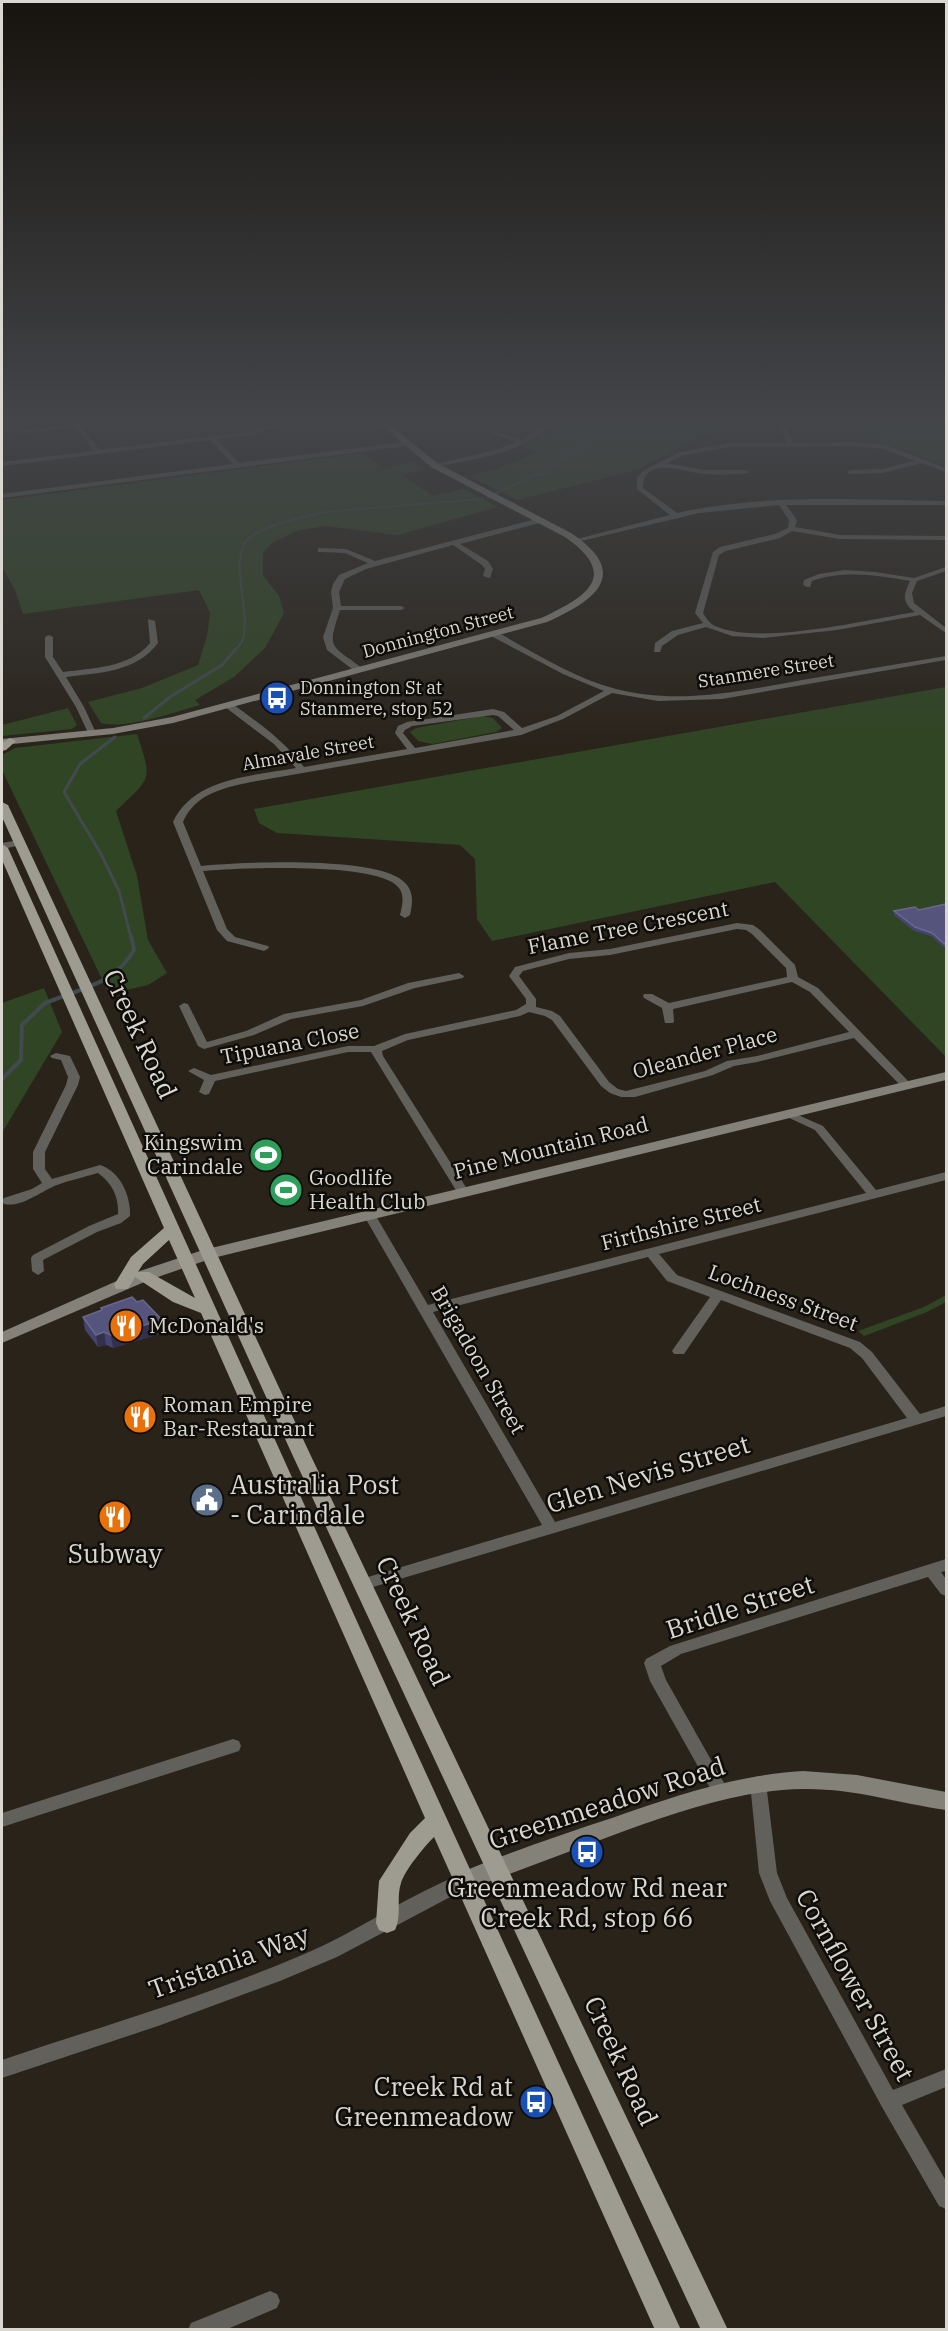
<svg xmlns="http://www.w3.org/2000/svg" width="948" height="2331" font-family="'IBM Plex Serif',serif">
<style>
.green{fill:#304523}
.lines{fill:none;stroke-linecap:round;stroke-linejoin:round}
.stream-far2{stroke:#414a4e;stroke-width:2}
.stream-far1{stroke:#414a4e;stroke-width:3}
.stream{stroke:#414a4e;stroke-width:4}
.street{fill:#61605b;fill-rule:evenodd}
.secondary{fill:#848179;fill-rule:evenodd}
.primary{fill:#9e9b91;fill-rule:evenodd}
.wall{fill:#454471}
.shaded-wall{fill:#33304a}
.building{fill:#55547c;stroke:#6a6889;stroke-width:1.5}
.labels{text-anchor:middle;stroke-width:5;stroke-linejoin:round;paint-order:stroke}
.far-street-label{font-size:18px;fill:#dad7d1;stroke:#0f0d09}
.far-poi-label{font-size:18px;fill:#dad7d1;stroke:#0f0d09;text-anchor:start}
.street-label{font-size:21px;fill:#dad7d1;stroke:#0f0d09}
.poi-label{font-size:21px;fill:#dad7d1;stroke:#0f0d09;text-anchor:start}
.near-street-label{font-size:26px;fill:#dad7d1;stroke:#0f0d09}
.near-poi-label{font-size:26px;fill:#dad7d1;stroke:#0f0d09}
</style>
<rect width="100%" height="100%" fill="#29231a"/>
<path class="green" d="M558 424H724L637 470 517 500 469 476 496 469 531 455 536 451 521 447 550 432Z
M849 424H946V466L909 451 878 443 872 433Z
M364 453 382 469 413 462 426 469 401 475 433 496 464 489 497 507 398 535 325 526 296 531 272 543 263 553V575L279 596 284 613 265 648 234 677 195 700 200 705C175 712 125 730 101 723L88 702 142 688 198 665 207 636 210 613 199 590 23 614 15 590 2 567V500Z
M946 687 945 1056 775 882 492 941 477 919 475 859 460 845 277 833 259 823 254 809Z
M68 708 77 725 72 729 2 736V725Z
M482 716 493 718 502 728 496 732 432 744 418 741 410 732 416 728Z
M137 734C153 782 151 777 116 811L137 876 148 940 167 973 148 985 109 994 2 770V755L15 748Z
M44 988 62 1032 2 1133V1003Z
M946 1295V1302L927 1312 864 1336 858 1331 924 1307Z"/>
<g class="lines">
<path class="stream-far2" d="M927 424 946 434
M488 497 536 475 548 472 569 453 588 443 586 440 604 424
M234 652C236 648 241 645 242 641 253 614 226 556 250 537 267 524 304 517 325 512L483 499"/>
<path class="stream-far1" d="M144 718 170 697 222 665 235 650
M115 737 80 764 64 792 101 854 119 891 131 938"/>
<path class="stream" d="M90 986C110 979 123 968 134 950L131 936
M2 1079 21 1060 22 1025 45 1003 83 989"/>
<path class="street" d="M66 424H78L100 450 252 431 272 424H282L253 435 217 439 239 463 406 442 409 444 406 446 2 498V494L233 464 210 440 2 466V462L94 451 80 432 73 427 21 434 18 432Z
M544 424H551C520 455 474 459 434 467L431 465 492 451 516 442 487 431V429L522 440Z
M783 425 786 427 793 443 855 442 885 445 946 468V472L922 463 882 473 850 474 847 472 850 470 882 469 915 461 884 449 855 446 730 447 684 455 667 463 704 470H746L749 472 748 473C735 475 719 475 705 474 685 473 643 454 643 488L677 513C765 493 857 500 946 501V505H786L797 520 795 527 840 535 946 536V540L840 539 792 531 780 538 726 551 719 555 703 613C706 618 710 624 715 626 760 646 866 620 915 612 902 602 903 596 910 581 878 575 842 570 812 581L810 587H807L803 585 804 580 819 574 845 570 875 572 914 578 946 567V571L917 581 912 593 914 603 946 628V633L920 615 837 630 763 638 732 636 706 627 678 635 662 646 660 652H654L655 643 672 631 703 623 695 613 713 552 720 547 775 534 788 528 789 520 779 505 699 513 577 542 573 540 670 515 637 489V478L643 471 680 452 730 443H786L780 427Z
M540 518H543V522L460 544 488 561 493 569 490 578 483 576 485 569 482 565 453 545 366 569 345 579 339 592 341 606H401L405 608 401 610H340C327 650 330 644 362 668V672H356L327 650 323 637 333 608 331 592 333 584 339 575 368 563 345 553 321 552H318V548L346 549 375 561Z
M148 619 155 621 158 643C137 672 98 673 66 677L84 707 96 733 89 735 76 707 45 657V637L49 635 53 637V657L63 672C92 668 130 668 150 643Z
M491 632H497C535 653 574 678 616 689 677 705 741 691 802 680 850 672 898 664 946 656V660L722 699 658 701 612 693 563 719 521 735 251 782C223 788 195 794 183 822L201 866C240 862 375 856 403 881 414 890 413 902 410 915L405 918 400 915C402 906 405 896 399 888 380 861 236 868 203 871L227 929 235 937 268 946 269 948 264 951 227 941 217 930 173 822C194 777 254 776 296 768L274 744 225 707V703H231C258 722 284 741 304 767L407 749 395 733 398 726 407 722 493 709 504 712 522 728 557 716 604 691 563 674 491 636ZM493 715 498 716 514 730 415 748 403 733 405 730 412 726Z
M19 840 22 841V845L2 849V843Z
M737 923 753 925 760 930 795 965 798 977 818 988 911 1084 913 1086 911 1088H903L854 1038 757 1062 734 1066 713 1075 635 1097H621L610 1093 601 1086 552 1020 545 1016 529 1012 520 1016 408 1040 382 1051 383 1056 469 1192 463 1196 457 1192 371 1052H348L215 1081 209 1094 205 1095 199 1092 204 1080 188 1071 194 1068 211 1075 348 1046H374L405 1034 516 1010 526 1004V999L509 976 515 967 569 953 610 949ZM737 929 746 930 752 934 786 968 787 977 669 1003 652 994H644L643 996 644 998 662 1008 665 1023H673L674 1021 673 1009 792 982 810 992 849 1032 757 1056 727 1061 705 1071 626 1091 618 1089 609 1082 560 1016 552 1011 536 1007V999L519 976 523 971 569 959 610 955Z
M459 973 464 976 463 978 415 988 363 1006 291 1019 254 1035 204 1049 198 1046 179 1006 184 1003 188 1004 207 1042 246 1031 284 1014 361 1000 408 983Z
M56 1053 70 1056 80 1077 78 1085 45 1152V1169L52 1179 100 1165C120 1171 131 1196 130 1216L121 1223 97 1232 43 1260 44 1271 38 1275 32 1271 31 1258 33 1255 89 1226 118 1214C119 1197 112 1183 98 1173 85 1177 70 1180 57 1185 41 1191 22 1208 4 1204L2 1201 4 1198 32 1189 42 1183 33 1169V1152L66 1085 68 1077 61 1060 52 1058 50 1056Z
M789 1111 823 1126 876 1190 946 1172V1180L659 1254 677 1275 860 1342 872 1352 920 1414 946 1406V1416L363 1590 358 1588 355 1584 358 1580 542 1525 363 1214 365 1211H373L428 1305 866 1193 815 1130 785 1116 783 1114 785 1112ZM648 1257 667 1281 710 1297 674 1348 672 1351 674 1354H684L721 1300 850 1348 862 1358 907 1418 555 1522 433 1312Z
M946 1559V1571L941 1572 946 1579V1596L941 1594 928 1577 681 1654 661 1666 666 1680 728 1790 726 1795 720 1797 714 1795 650 1681 644 1663 646 1659 670 1646Z
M233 1739 239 1741 241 1746 239 1751 2 1827V1813Z
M758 1776 764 1778 766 1783 777 1873 787 1898 893 2090 946 2069V2087L902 2105 946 2181V2209L939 2206 882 2107 770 1901 759 1873 750 1783 752 1778Z
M465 1873 471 1876 474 1881 471 1886 337 1957 280 1981 158 2026 2 2078V2060C102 2026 204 1997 302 1955 358 1932 408 1894 465 1873Z
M270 2291 277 2294 280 2301 277 2308 225 2330H188L191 2323Z"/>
<path class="secondary" d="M380 424H389L437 463 571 533C631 573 597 600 547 622L173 723 113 734 2 745V739L113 728 172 717 541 618C586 597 621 576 565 537L431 467Z
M946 1072V1080L213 1258 149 1280 2 1343V1332L137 1272 203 1250Z
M803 1771 857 1775 946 1792V1810C898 1803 852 1788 803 1789 742 1790 684 1810 627 1830 573 1850 519 1871 465 1890L457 1888 454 1881 457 1874C508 1853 560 1835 612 1818 675 1796 736 1775 803 1771Z"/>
<path class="primary" d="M10 738 16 741 6 750 2 751V743Z
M2 802 8 805 310 1454 728 2330H701L292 1454 2 817Z
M2 844 8 848 392 1699 681 2330H655L434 1837C424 1847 405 1870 401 1883 396 1898 402 1915 395 1930L387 1933 379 1930 376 1923 379 1881 410 1833 425 1818 201 1313 173 1302 135 1277 128 1289H116L114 1285 131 1257 164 1228 2 860ZM169 1240 195 1298 149 1272H138L143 1264Z"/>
</g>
<path class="wall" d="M946 904V949L931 936 914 931 894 915V911L919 910Z
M101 1308 163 1333 113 1348 106 1345 98 1347 85 1330 83 1317 101 1310Z"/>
<path class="shaded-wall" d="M162 1320 163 1333 113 1348 111 1335Z
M104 1332 106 1345 98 1347 96 1335Z"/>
<path class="building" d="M946 904V945L932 933 915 927 894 911 915 907 919 910Z
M132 1297 137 1302 143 1300 162 1320 111 1335 104 1332 96 1335 83 1317 102 1310 101 1308Z"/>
<linearGradient id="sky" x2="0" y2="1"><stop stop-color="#17130e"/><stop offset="0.56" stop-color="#434549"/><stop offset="1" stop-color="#434549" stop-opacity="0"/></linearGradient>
<rect width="948" height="751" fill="url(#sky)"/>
<defs>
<symbol id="bus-disc" viewBox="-11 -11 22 22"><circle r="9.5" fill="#1a4fb4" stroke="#0f0d09"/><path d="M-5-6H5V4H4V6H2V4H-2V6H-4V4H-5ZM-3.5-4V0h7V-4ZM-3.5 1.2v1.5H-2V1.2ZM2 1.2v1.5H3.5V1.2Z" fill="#fff"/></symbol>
<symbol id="stadium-disc" viewBox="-11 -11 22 22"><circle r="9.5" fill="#2e9e5b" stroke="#0f0d09"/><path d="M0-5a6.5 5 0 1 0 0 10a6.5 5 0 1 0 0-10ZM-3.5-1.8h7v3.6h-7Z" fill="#fff"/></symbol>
<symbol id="restaurant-disc" viewBox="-11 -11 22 22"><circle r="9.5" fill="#e8710a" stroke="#0f0d09"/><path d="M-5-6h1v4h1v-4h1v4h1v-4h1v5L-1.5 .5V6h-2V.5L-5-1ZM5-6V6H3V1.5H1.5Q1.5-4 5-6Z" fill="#fff"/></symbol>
<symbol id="civic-disc" viewBox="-11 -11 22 22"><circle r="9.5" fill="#5c6f8a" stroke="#0f0d09"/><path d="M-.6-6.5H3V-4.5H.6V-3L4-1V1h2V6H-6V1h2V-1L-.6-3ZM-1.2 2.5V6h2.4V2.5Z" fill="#fff"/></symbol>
</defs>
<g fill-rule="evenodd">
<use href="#bus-disc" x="258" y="679" width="38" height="38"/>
<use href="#stadium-disc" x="247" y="1136" width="38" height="38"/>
<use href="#stadium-disc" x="267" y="1171" width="38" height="38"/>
<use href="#restaurant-disc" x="107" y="1307" width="38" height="38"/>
<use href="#restaurant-disc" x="121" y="1398" width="38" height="38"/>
<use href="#civic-disc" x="188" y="1481" width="38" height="38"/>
<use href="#restaurant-disc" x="96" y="1498" width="38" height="38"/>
<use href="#bus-disc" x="568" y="1833" width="38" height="38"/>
<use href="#bus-disc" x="517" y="2083" width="38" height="38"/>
</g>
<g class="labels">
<g class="far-street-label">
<text transform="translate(438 632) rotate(-15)" y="6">Donnington Street</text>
<text transform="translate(766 671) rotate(-9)" y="6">Stanmere Street</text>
<text transform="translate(308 753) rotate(-10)" y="6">Almavale Street</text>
</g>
<g class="far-poi-label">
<text x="300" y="694">Donnington St at<tspan x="300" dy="21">Stanmere, stop 52</tspan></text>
</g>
<g class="street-label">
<text transform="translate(628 928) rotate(-11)" y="7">Flame Tree Crescent</text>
<text transform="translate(290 1044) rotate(-11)" y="7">Tipuana Close</text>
<text transform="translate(705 1053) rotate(-15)" y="7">Oleander Place</text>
<text transform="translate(551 1148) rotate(-14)" y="7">Pine Mountain Road</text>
<text transform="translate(681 1224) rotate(-14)" y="7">Firthshire Street</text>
<text transform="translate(783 1298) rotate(20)" y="7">Lochness Street</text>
<text transform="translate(478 1360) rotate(60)" y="7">Brigadoon Street</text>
</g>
<g class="poi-label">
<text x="243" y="1150" text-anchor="end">Kingswim<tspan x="243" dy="24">Carindale</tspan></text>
<text x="309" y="1185">Goodlife<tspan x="309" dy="24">Health Club</tspan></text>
<text x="149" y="1333">McDonald's</text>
<text x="163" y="1412">Roman Empire<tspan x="163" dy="24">Bar-Restaurant</tspan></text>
</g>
<g class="near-street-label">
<text transform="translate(140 1034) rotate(65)" y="9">Creek Road</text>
<text transform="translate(648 1474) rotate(-17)" y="9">Glen Nevis Street</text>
<text transform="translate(740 1607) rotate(-18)" y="9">Bridle Street</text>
<text transform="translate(413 1621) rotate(65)" y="9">Creek Road</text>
<text transform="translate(607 1803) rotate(-18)" y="9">Greenmeadow Road</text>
<text transform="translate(229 1962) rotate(-20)" y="9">Tristania Way</text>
<text transform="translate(855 1985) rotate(61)" y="9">Cornflower Street</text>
<text transform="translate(621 2061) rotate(65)" y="9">Creek Road</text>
</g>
<g class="near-poi-label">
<text x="230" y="1494" text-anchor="start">Australia Post<tspan x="230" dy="30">- Carindale</tspan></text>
<text x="115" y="1563">Subway</text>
<text x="587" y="1897">Greenmeadow Rd near<tspan x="587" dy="30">Creek Rd, stop 66</tspan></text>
<text x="513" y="2096" text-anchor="end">Creek Rd at<tspan x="513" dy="30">Greenmeadow</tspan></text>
</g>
</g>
<rect width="948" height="2331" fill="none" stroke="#dad7d1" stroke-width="6"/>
</svg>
